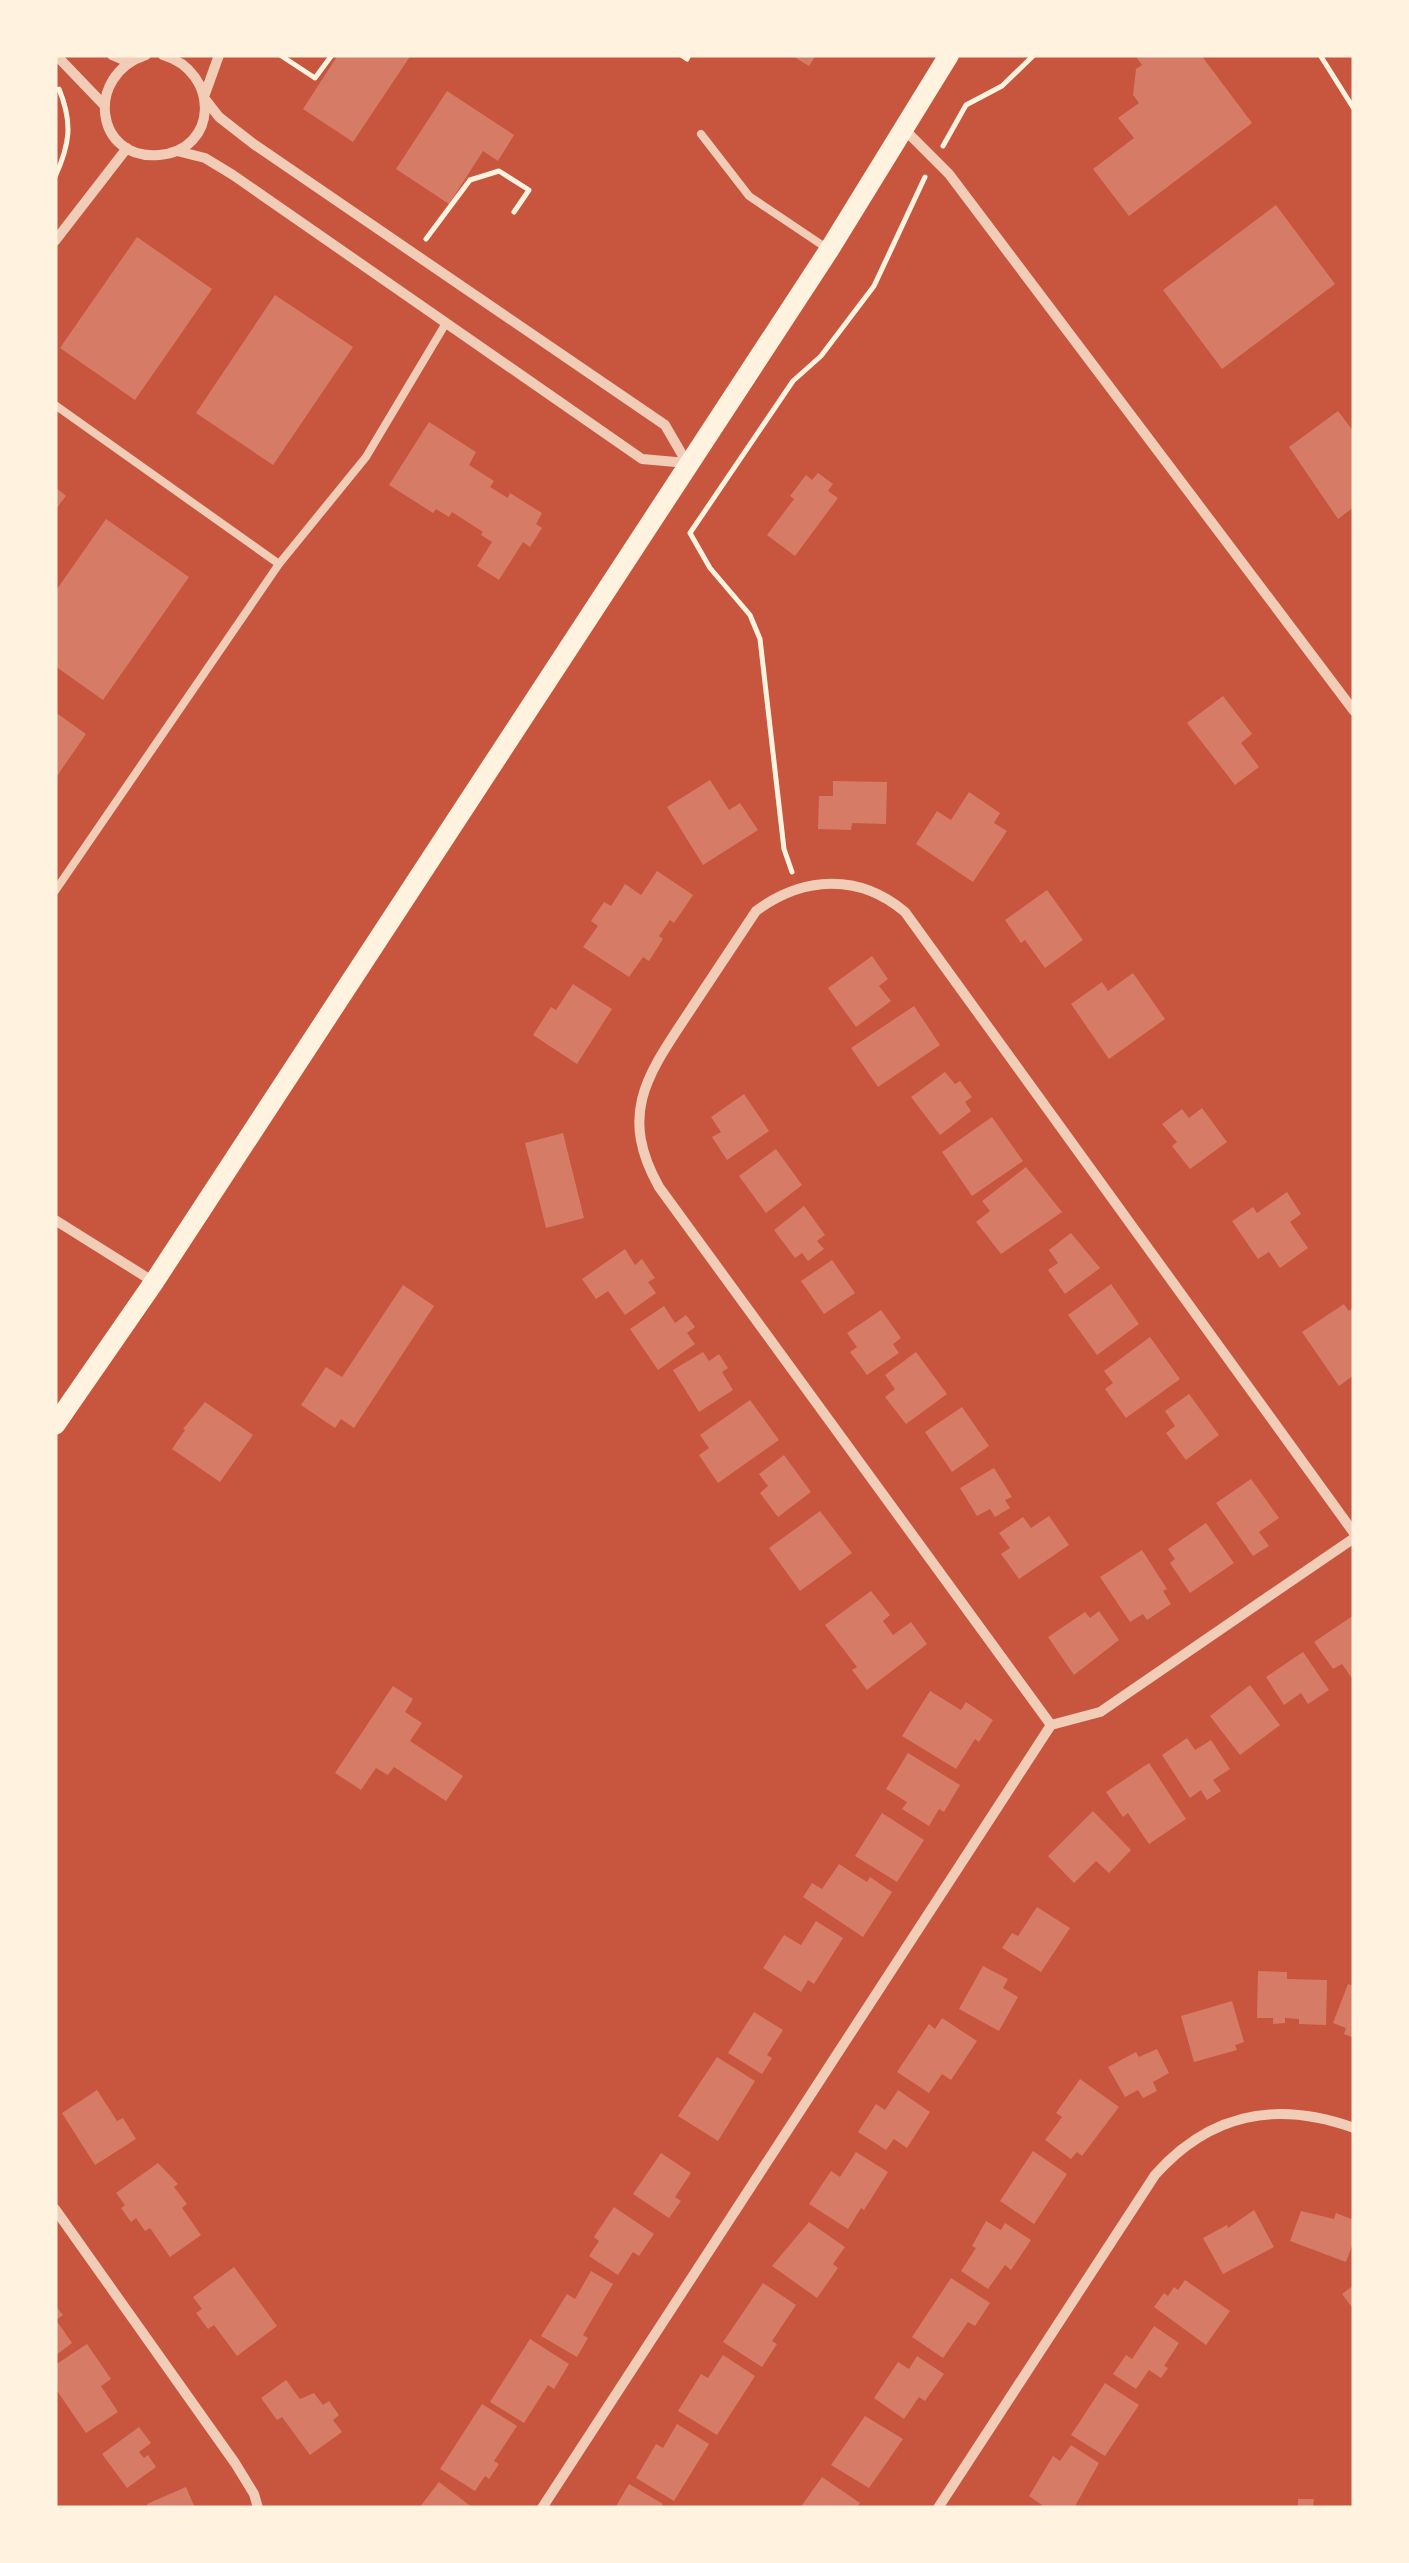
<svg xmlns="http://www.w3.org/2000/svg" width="1409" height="2563" font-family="'Noto Sans',sans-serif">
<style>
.building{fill:#d67c66}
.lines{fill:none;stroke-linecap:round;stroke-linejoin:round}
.path{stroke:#fff3e0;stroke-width:5}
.service{stroke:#f1ccb7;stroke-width:8}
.minor{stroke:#f1ccb7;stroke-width:10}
.secondary{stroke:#fff3e0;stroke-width:20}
</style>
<rect width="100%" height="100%" fill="#c8553d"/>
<path class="building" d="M338 55H411L353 142 303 109Z
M791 55H816L809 66Z
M1135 55H1201L1252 123 1129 216 1093 169 1134 138 1118 118 1139 103 1133 95 1136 69 1142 65Z
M447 91 514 135 498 161 483 151 449 204 396 169Z
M1276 205 1335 284 1222 369 1163 290Z
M137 237 212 289 135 400 60 348Z
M275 295 353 347 273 465 196 413Z
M1338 411 1354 432V507L1338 519 1289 447Z
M429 422 476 452 469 465 494 481 490 487 508 498 510 493 542 513 536 524 542 528 530 547 523 542 499 580 477 566 492 542 481 535 483 532 452 512 449 517 436 509 433 513 389 485Z
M818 473 833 484 828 491 838 498 795 556 767 535 794 499 790 496 806 475 812 480Z
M55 487 66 496 55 510Z
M106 519 189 577 103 700 55 666V592Z
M1223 696 1252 734 1241 743 1259 767 1235 785 1187 723Z
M55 712 86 734 55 779Z
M710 780 729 810 740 803 758 830 703 865 667 807Z
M833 781 887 782 886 824 852 823 851 830 818 829 819 796H833Z
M969 792 1000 813 994 823 1007 831 973 882 916 844 937 811 951 820Z
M657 871 693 895 674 923 670 920 659 936 663 939 649 961 643 957 629 977 583 947 598 926 591 921 604 902 611 906 625 884 641 895Z
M1047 890 1083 940 1045 968 1025 940 1021 943 1005 920Z
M872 956 888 979 879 986 891 1001 856 1027 828 988Z
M1133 973 1165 1019 1109 1059 1071 1004 1102 982 1108 991Z
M573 984 612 1009 577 1064 533 1035 551 1007 556 1010Z
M914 1006 940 1045 878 1087 851 1048Z
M945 1072 955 1084 960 1081 972 1097 965 1102 971 1111 940 1135 911 1097Z
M744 1094 769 1131 727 1160 712 1137 721 1132 711 1117Z
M1202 1108 1227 1142 1190 1169 1172 1146 1177 1142 1162 1124 1182 1109 1189 1118Z
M992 1117 1023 1161 972 1196 942 1152Z
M563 1133 584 1218 546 1228 525 1143Z
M776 1149 802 1185 766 1213 739 1176Z
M1026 1167 1062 1212 1001 1254 976 1222 990 1211 982 1201Z
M1287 1192 1301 1214 1290 1222 1308 1248 1280 1268 1269 1252 1258 1259 1232 1221 1253 1207 1257 1213Z
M804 1206 825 1235 817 1241 824 1249 808 1261 802 1253 795 1258 774 1230Z
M1071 1233 1100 1268 1065 1294 1048 1270 1058 1263 1049 1250Z
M625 1249 635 1265 642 1259 655 1278 648 1282 656 1293 625 1315 608 1291 596 1299 582 1279Z
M832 1260 855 1293 824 1314 801 1281Z
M1111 1284 1139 1324 1097 1355 1068 1315Z
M403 1285 434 1306 354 1428 341 1419 335 1428 301 1405 326 1367 342 1377Z
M1344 1304 1349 1311 1354 1307V1375L1339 1386 1302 1332Z
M664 1306 675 1323 686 1315 695 1327 687 1333 695 1344 658 1370 630 1329Z
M881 1310 901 1338 893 1344 899 1353 867 1375 850 1352 857 1347 847 1333Z
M1150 1337 1180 1379 1126 1418 1105 1389 1113 1383 1104 1371Z
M703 1352 709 1361 719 1354 728 1368 722 1372 733 1390 699 1412 673 1370Z
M916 1352 947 1394 906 1424 885 1397 895 1389 885 1375Z
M1189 1394 1219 1435 1186 1460 1166 1433 1175 1426 1165 1411Z
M750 1400 779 1440 718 1483 699 1455 709 1448 700 1435Z
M205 1402 253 1435 220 1482 172 1449 185 1430 183 1429Z
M962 1407 989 1446 952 1472 925 1432Z
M784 1455 811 1492 778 1517 760 1493 768 1486 759 1474Z
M994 1468 1012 1497 1005 1500 1010 1508 995 1517 990 1509 977 1516 960 1488Z
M1251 1479 1279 1518 1259 1532 1269 1546 1253 1556 1216 1503Z
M820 1511 852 1553 800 1591 769 1548Z
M1049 1516 1069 1545 1019 1579 1001 1554 1010 1548 999 1533 1023 1517 1031 1528Z
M1206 1523 1234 1563 1190 1593 1170 1563 1175 1559 1168 1549Z
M1142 1550 1167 1589 1163 1591 1171 1604 1147 1620 1143 1614 1130 1622 1100 1577Z
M871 1591 890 1615 883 1621 893 1635 911 1622 927 1644 867 1690 852 1670 857 1667 825 1625Z
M1099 1611 1119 1640 1074 1675 1048 1637 1085 1612 1090 1618Z
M1354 1615V1681L1342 1664 1333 1669 1314 1642Z
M1303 1652 1329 1690 1308 1704 1301 1693 1284 1705 1266 1677Z
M1250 1685 1280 1725 1240 1755 1210 1716Z
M393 1686 413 1699 405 1712 422 1723 410 1741 463 1776 446 1801 394 1767 388 1775 376 1768 361 1790 335 1773Z
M930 1691 961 1710 966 1702 993 1720 979 1742 975 1739 956 1769 902 1736Z
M1187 1738 1195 1750 1211 1740 1230 1769 1213 1780 1221 1791 1207 1800 1201 1790 1190 1798 1162 1755Z
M908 1753 960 1785 944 1812 939 1809 929 1826 902 1809 907 1802 886 1789Z
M1149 1763 1186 1819 1149 1844 1128 1813 1123 1817 1106 1792Z
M1093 1811 1131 1850 1109 1873 1096 1861 1074 1883 1048 1856Z
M882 1813 924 1840 897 1882 855 1856Z
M839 1864 867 1882 870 1877 892 1892 863 1937 803 1897 812 1883 822 1889Z
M1037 1907 1070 1928 1041 1972 1002 1948 1012 1933 1018 1936Z
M816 1921 843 1938 814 1984 808 1980 801 1992 763 1968 784 1935 801 1945Z
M983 1966 1008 1979 1003 1988 1018 1997 999 2031 959 2009Z
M1258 1971 1287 1972V1979L1327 1980 1326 2025 1299 2024V2019L1285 2018V2023L1273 2024V2018H1257Z
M1348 1984 1354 1986V2038L1344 2034 1346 2028 1333 2023Z
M1232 2001 1244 2042 1235 2045 1237 2050 1194 2062 1181 2016Z
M754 2012 783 2030 767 2055 772 2058 762 2074 728 2053Z
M942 2018 977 2041 951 2080 942 2074 929 2093 897 2072 929 2024 935 2029Z
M1157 2049 1169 2073 1153 2082 1157 2091 1143 2098 1138 2090 1125 2097 1108 2067 1136 2052 1139 2057Z
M717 2057 755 2081 718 2141 678 2116Z
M1080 2079 1119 2107 1082 2156 1077 2152 1071 2159 1045 2140 1062 2117 1056 2113Z
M97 2090 117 2121 123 2118 136 2139 95 2165 62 2113Z
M898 2090 930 2112 907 2148 894 2139 886 2150 858 2132 876 2104 885 2110Z
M1033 2151 1067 2174 1034 2224 1000 2201Z
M856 2152 888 2172 864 2210 861 2208 848 2229 809 2204 831 2171 840 2177Z
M661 2153 691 2173 675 2197 681 2201 669 2218 633 2194Z
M158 2163 178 2184 174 2187 187 2204 182 2208 201 2235 170 2257 150 2228 145 2231 136 2218 131 2222 121 2208 125 2205 116 2193Z
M614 2207 654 2234 639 2256 633 2252 618 2275 589 2256 599 2241 594 2237Z
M1254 2210 1274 2247 1223 2274 1203 2238 1227 2225 1228 2228Z
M1301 2211 1334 2219 1336 2213 1354 2220V2240L1346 2262 1290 2241Z
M986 2221 1001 2230 1005 2223 1031 2240 1011 2270 1005 2265 988 2289 961 2271 976 2248 972 2246Z
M809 2222 845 2247 833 2264 838 2268 817 2298 772 2266Z
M234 2267 277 2326 237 2356 214 2325 208 2329 196 2313 202 2309 193 2297Z
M591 2271 613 2284 583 2335 588 2338 577 2357 541 2336 567 2294 575 2299Z
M951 2278 990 2303 975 2326 968 2322 943 2358 912 2337Z
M1185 2280 1230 2311 1206 2345 1154 2307 1164 2293 1168 2296 1174 2287 1178 2290Z
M763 2283 796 2305 772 2341 777 2344 762 2367 723 2342Z
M1354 2285V2310L1342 2294Z
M55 2305 63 2315 56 2320 72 2343 55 2356Z
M1154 2326 1179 2343 1164 2366 1168 2368 1161 2378 1149 2370 1136 2389 1113 2374 1126 2355 1132 2359Z
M530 2339 569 2364 554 2389 548 2385 524 2423 490 2402Z
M87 2344 111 2379 101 2386 118 2412 86 2433 55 2388V2365Z
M723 2355 755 2376 717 2435 678 2411 701 2374 708 2378Z
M917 2356 944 2374 925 2401 919 2397 904 2419 874 2398 898 2362 909 2369Z
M286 2380 300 2399 314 2393 323 2405 329 2401 339 2415 333 2420 342 2432 310 2455 282 2417 277 2420 261 2398Z
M1105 2383 1139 2405 1105 2456 1071 2435Z
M482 2404 517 2426 494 2461 499 2464 489 2479 485 2476 475 2491 440 2469Z
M865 2416 903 2439 869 2488 831 2465Z
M677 2424 709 2444 674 2501 636 2478 656 2444 663 2448Z
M139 2427 151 2443 139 2452 144 2458 148 2455 156 2467 127 2488 102 2454Z
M1071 2445 1099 2463 1074 2508H1046L1029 2496 1053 2456 1060 2461Z
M822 2477 860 2503 857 2508H800Z
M439 2482 473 2508H419Z
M629 2484 663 2504 661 2508H615Z
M186 2487 195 2508H148L147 2504Z
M1298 2499H1314L1313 2508H1298Z"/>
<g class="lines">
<path class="path" d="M280 55 315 78 332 55
M681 55 687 59 689 55
M1320 55 1354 109
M943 146 966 105 1002 86 1034 55
M55 177C70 144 73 123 59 89
M426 239 470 180 499 171 529 190 514 212
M792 872 784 849 760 639 750 615 710 568 690 533 793 381 821 356 874 286 925 177"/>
<path class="service" d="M701 134 749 196 825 247
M55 405 279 564
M55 891 279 564 366 457 446 323"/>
<path class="minor" d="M56 55 104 105
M112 55 128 62
M146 55C84 75 95 161 159 155 219 150 220 72 163 55
M205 94 219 55
M205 99 219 117 255 145 665 425 687 463
M903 128 949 174 1354 711
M177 151 205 158 233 175 642 459 687 463
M55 241 127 148
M55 1220 154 1282
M1051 1725 659 1187C617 1112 649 1073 691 1009 713 976 734 944 756 911 803 876 859 873 905 912L1354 1533
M55 2209 235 2463 254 2494 258 2508
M542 2508 1051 1725 1100 1712 1354 1538
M938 2508 1155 2175C1210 2113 1276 2100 1354 2128"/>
<path class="secondary" d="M55 1425 154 1282 829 250 949 55"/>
</g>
<rect width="1409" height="2563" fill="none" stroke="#fff3e0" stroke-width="115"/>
</svg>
